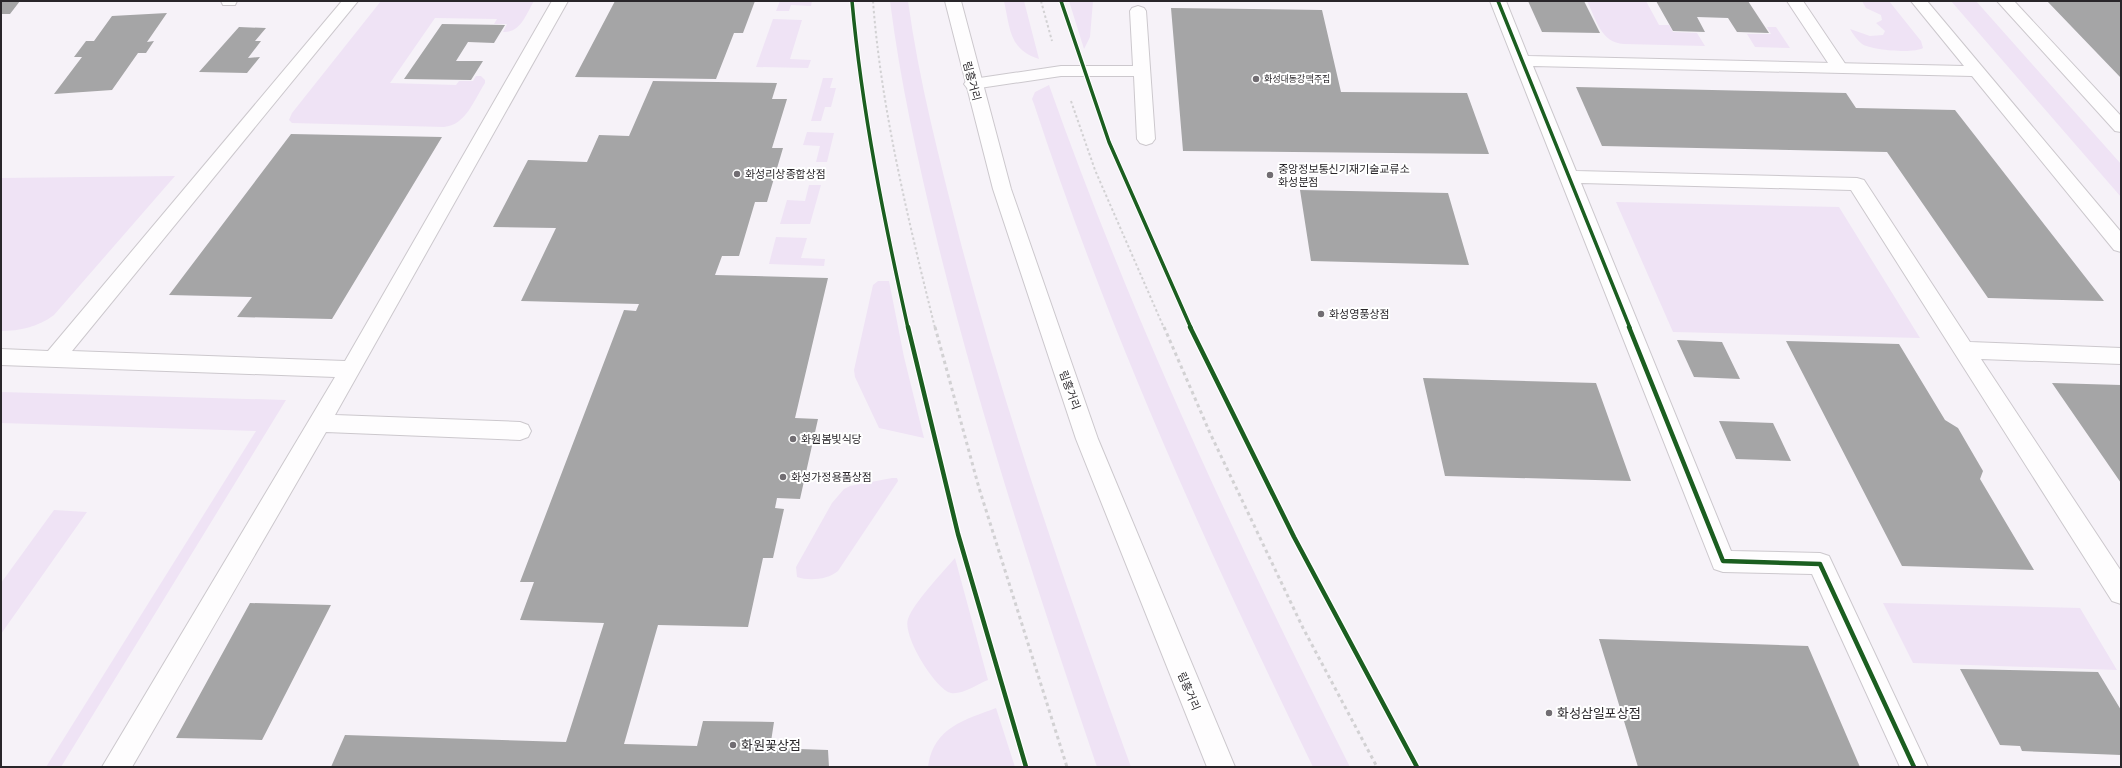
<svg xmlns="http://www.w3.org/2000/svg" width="2122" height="768" font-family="'PT Sans Narrow','Noto Sans KR',sans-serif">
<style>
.green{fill:#efe3f5}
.building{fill:#a5a5a6}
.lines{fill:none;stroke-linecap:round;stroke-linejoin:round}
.service-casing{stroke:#ccc8cd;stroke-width:2}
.minor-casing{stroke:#ccc8cd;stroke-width:2}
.primary-casing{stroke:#ccc8cd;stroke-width:2}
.path-far1{stroke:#d2d1d3;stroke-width:2;stroke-dasharray:2.5 2.5;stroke-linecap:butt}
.path{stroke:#d2d1d3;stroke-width:3;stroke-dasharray:3.5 3.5;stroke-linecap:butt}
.service{fill:#fefdfe;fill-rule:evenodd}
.minor{fill:#fefdfe;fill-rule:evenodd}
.primary{fill:#fefdfe;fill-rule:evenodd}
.cycleway-far1-casing{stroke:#fff;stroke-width:5.5}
.cycleway-casing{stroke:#fff;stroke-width:7}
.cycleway-far1{stroke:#1b5e20;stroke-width:3.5}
.cycleway{stroke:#1b5e20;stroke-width:4.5}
.poi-dot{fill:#716d72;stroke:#fff;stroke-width:1.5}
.labels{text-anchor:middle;stroke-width:4;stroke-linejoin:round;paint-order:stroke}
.far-poi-label{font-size:9px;fill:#29262a;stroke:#fff;text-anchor:start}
.street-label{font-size:11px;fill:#29262a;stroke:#fff}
.poi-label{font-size:11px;fill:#29262a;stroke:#fff;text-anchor:start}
.near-poi-label{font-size:13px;fill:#29262a;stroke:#fff;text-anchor:start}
</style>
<rect width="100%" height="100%" fill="#f6f2f8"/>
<path class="green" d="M381 1H534C526 14 521 33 503 32L507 24H494L497 19 435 18 390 83 456 85 459 81H473L476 76H481L485 80V83C474 100 466 125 444 127L292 123 289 120 292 113Z
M780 1H812L811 6 791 5 789 11H776Z
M890 1H908C919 82 940 161 960 240 1007 419 1068 593 1131 767H1097C1038 593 981 419 937 240 918 161 900 81 890 1Z
M1004 1H1024L1039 59C1009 50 1010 28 1004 1Z
M1069 1H1093L1090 37 1084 49Z
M1587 1H1646L1659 25H1669L1673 32 1697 33 1705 46 1624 44C1601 43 1596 19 1587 1Z
M1862 1H1889L1921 41 1923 48C1914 54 1871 50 1862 44 1857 40 1853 34 1850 29L1870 36 1883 35 1885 31 1876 23 1882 20 1881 15 1866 8Z
M1951 1H1976L2121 164V197Z
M773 19 802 20 790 59 811 60 808 68 756 67Z
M1767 27H1776L1790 48 1755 47 1747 34H1771Z
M823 78H833L830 88H836L831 107H825L821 121H811Z
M1049 85C1133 322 1237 543 1350 767H1313C1208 551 1109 333 1034 104L1032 99 1035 92Z
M807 132 834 133 827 162H816L820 146 803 145Z
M175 176 54 315C38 327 20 331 1 331V178Z
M809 185H821L810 224H780L787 200 805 201Z
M1616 202 1839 207 1920 338 1673 332Z
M776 237 807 238 801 258 825 259 824 266 769 264Z
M878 281H889L904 357 924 438 879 428 855 377 854 370 873 285Z
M1 392 286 400 61 767H46L256 431 1 423Z
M892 478H897L898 481 838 571C827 580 809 581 797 577L796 567 832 503 844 489 850 486Z
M54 510 87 512 1 634V583Z
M955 558 988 680C978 684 962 695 951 693 935 689 902 635 908 619 914 602 943 572 955 558Z
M1883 603 2080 608 2117 670 1913 663Z
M996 708 1015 767H928C933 728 964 720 996 708Z"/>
<path class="building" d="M1 1H20L10 14H1Z
M615 1H755L743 33H734L716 79 575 77Z
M1528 1H1584L1600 33 1542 32Z
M1656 1H1748L1769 33 1737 32 1728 18 1697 17 1705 32 1673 31Z
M2047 1H2121V78Z
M1171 8 1322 10 1341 92 1467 93 1489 154 1183 151Z
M167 13 147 42 154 41 146 53H138L112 90 54 94 82 57H74L86 41H94L112 16Z
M442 24 505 25 494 43 468 42 456 61H483L471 80 404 79Z
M239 27 266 28 255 41H261L248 58 260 57 247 73 199 72Z
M653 81 777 83 772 99H787L772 148H783L767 202H755L739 256H722L715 275 828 278 795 418 818 419 800 499 777 498 775 508 784 509 773 558H763L748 627 658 625 624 744 697 746 703 721 774 722 770 748 828 750 829 767H331L345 735 566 742 604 623 520 620 534 582H520L624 310 636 311 639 304 521 301 556 228 493 227 528 160 587 162 599 135 629 136Z
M1576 87 1846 93 1856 108 1955 110 2104 301 1988 298 1887 152 1602 146Z
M291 134 442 137 332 319 237 317 252 297 169 295Z
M1300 190 1448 193 1469 265 1311 261Z
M1677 340 1722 342 1740 379 1694 377Z
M1786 341 1899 344 1945 420 1958 428 1983 471 1980 479 2034 570 1902 566Z
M1423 378 1596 383 1631 481 1445 476Z
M2052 383 2121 385V483Z
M1719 421 1773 423 1791 461 1736 459Z
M250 603 331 605 262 740 176 738Z
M1599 639 1808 646 1860 767H1638Z
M1960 669 2098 672 2121 710V755L2022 751 2020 746 2000 745Z"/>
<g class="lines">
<defs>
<path id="service" d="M1787 1H1803L1848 68 1846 72H1834Z
M1997 1H2014L2121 116V132L2115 131Z
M1138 6 1144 8 1146 11 1155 139 1152 143 1146 145 1140 143 1137 139 1134 76H1061L973 89 967 88 964 84 967 80 973 79 1061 66H1133L1130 11 1132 8Z"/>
<path id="minor" d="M221 1H237L235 5H223Z
M342 1H358L72 351 345 361 552 1H568L335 415 520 422 528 425 531 431 528 437 520 440 326 432 132 767H102L335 377 1 365V349L48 351Z
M1490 1H1506L1528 56 1964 66 1911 1H1927L2121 232V252L2114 250 1972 76 1533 66 1576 171 1857 178 1864 180 1970 342 2121 348V364L1981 359 2121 571V604L2112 601 1851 190 1581 183 1731 551 1820 553 1829 556 1928 767H1900L1812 574 1723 572 1714 569Z"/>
<path id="primary" d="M945 1H961L1011 189 1098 439 1235 767H1207L1076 439 993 189Z"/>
</defs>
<use href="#service" class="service-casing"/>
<use href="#minor" class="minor-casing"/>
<use href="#primary" class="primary-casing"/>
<path class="path-far1" d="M873 1C881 109 909 223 935 328
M1041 1 1052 41
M1071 101 1095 170 1164 328"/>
<path class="path" d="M935 327 979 488 1067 767
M1164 327 1210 433 1303 628 1377 767"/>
<use href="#service" class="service"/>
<use href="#minor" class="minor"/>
<use href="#primary" class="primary"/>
<defs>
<path id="cycleway-far1" d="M852 1C862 112 884 220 908 328
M1061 1 1109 142 1191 328
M1498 1 1630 328"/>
<path id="cycleway" d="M908 327 958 534 1026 767
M1190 327 1294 537 1417 767
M1629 327 1723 561 1820 564 1914 767"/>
</defs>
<use href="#cycleway-far1" class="cycleway-far1-casing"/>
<use href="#cycleway" class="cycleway-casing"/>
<use href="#cycleway-far1" class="cycleway-far1"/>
<use href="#cycleway" class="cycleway"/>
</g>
<g class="poi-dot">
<circle cx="1256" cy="79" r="4"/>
<circle cx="737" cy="174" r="4"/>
<circle cx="1270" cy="175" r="4"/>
<circle cx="1321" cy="314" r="4"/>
<circle cx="793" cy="439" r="4"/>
<circle cx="783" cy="477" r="4"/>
<circle cx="1549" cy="713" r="4"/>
<circle cx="733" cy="745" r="4"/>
</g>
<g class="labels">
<g class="far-poi-label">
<text x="1264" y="82">화성대동강맥주집</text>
</g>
<g class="street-label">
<text transform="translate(972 81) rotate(75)" y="4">림흥거리</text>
<text transform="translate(1070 390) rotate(70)" y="4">림흥거리</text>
<text transform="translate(1189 691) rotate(67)" y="4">림흥거리</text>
</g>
<g class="poi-label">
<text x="1278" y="173">중앙정보통신기재기술교류소<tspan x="1278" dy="13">화성분점</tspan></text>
<text x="745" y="178">화성리상종합상점</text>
<text x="1329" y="318">화성영풍상점</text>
<text x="801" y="443">화원봄빛식당</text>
<text x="791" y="481">화성가정용품상점</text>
</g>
<g class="near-poi-label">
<text x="1557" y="718">화성삼일포상점</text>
<text x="741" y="750">화원꽃상점</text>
</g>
</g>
<rect width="2122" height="768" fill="none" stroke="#29262a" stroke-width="4"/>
</svg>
